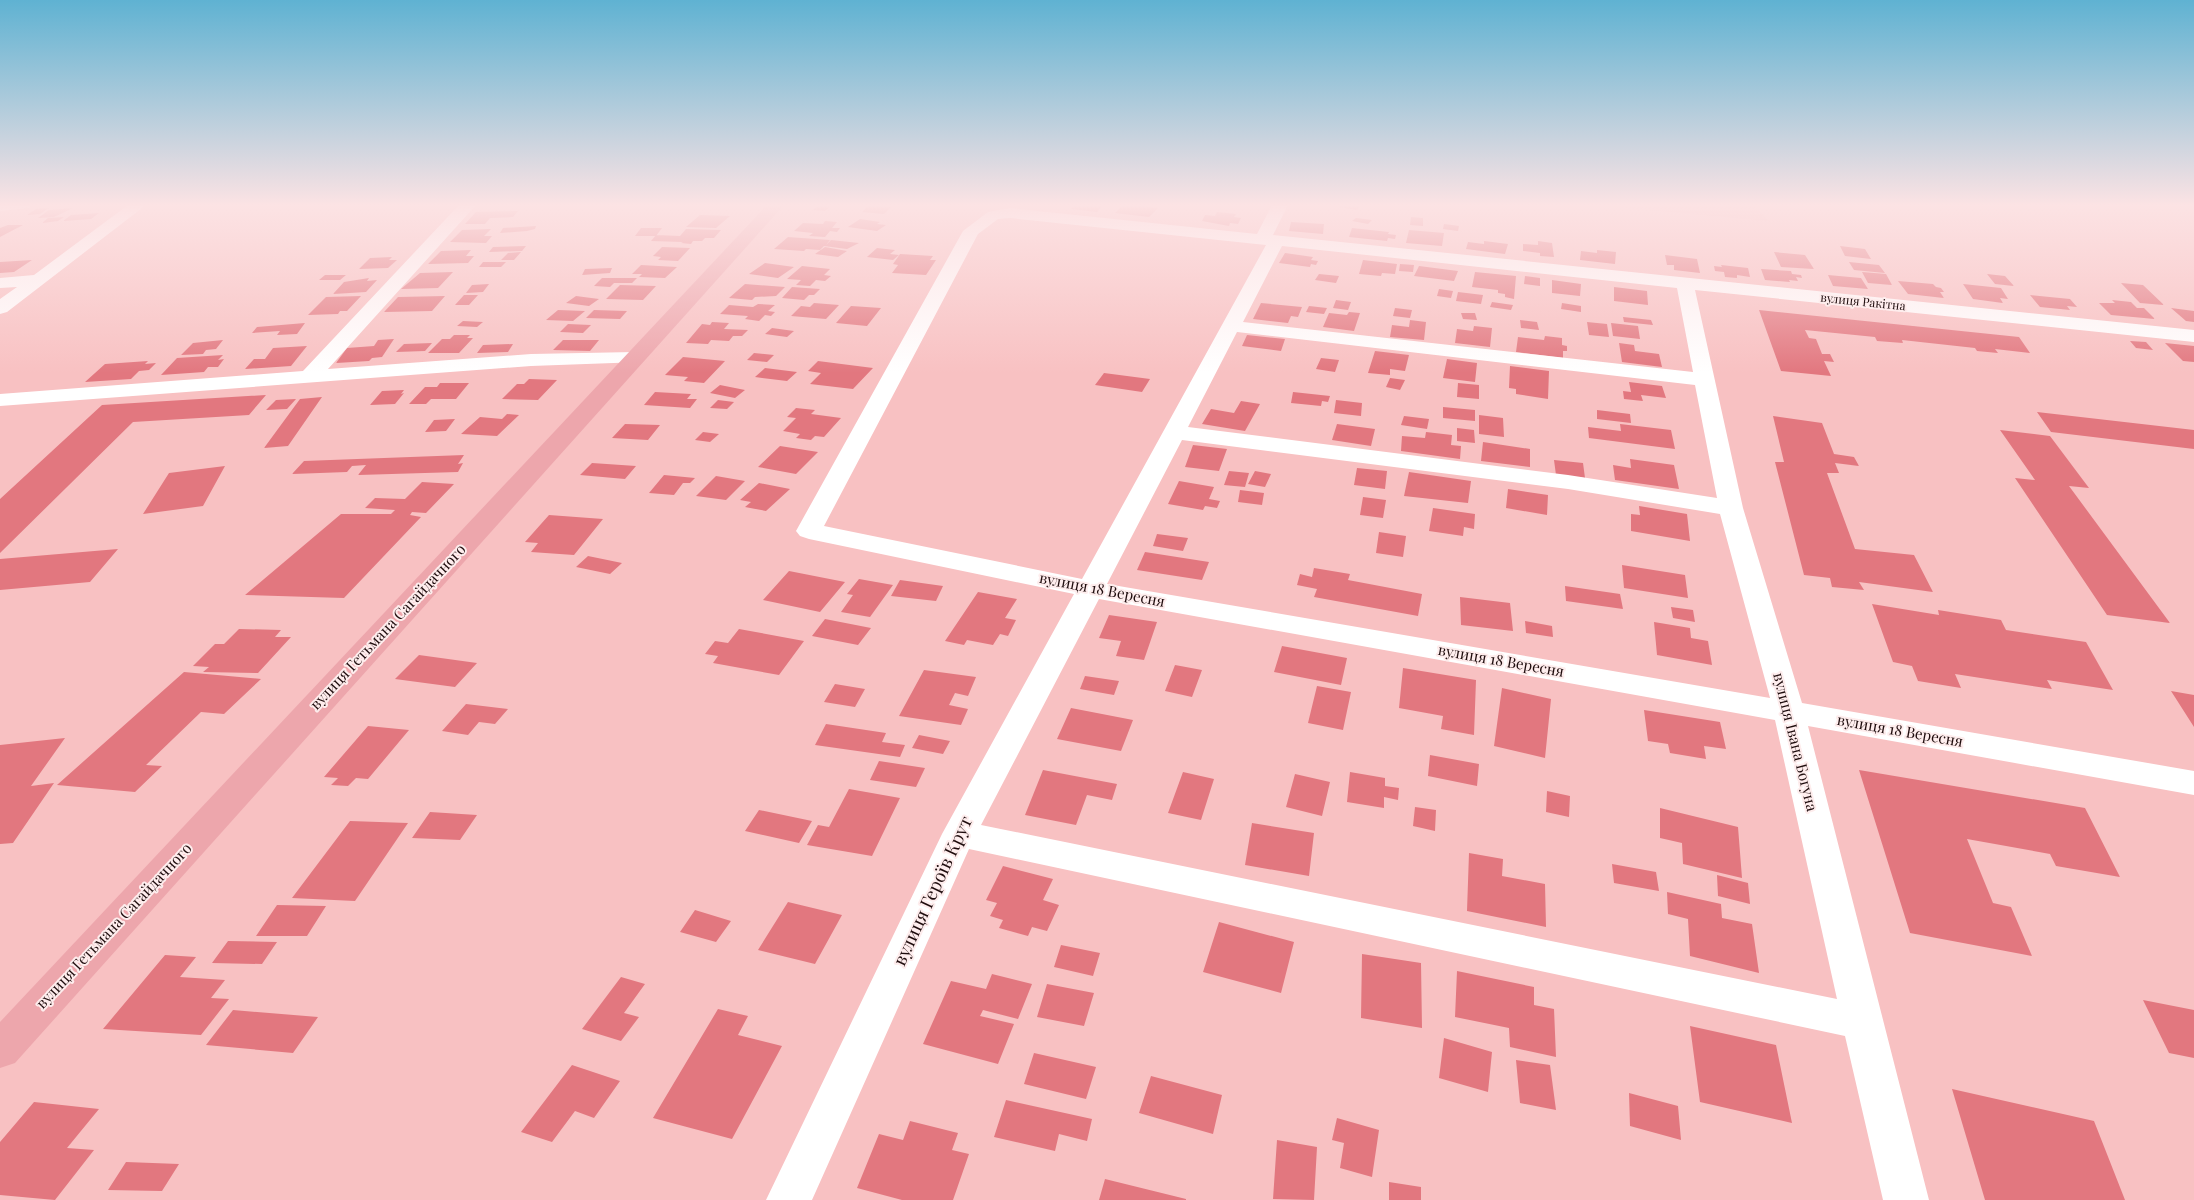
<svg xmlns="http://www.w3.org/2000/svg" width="2194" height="1200" font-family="'Playfair Display',serif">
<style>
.built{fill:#f3b4b6}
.building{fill:#e2777f}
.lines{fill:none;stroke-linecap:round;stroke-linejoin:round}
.minor{fill:#fff;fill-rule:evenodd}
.major{fill:#eda6ac;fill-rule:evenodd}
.labels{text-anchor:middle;stroke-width:4;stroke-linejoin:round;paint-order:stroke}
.far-street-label{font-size:12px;fill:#1e0c0d;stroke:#feeded}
.street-label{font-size:15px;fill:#1e0c0d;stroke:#feeded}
.near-street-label{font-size:18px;fill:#1e0c0d;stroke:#feeded}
</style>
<rect width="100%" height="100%" fill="#f8c1c2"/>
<path class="built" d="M1594 205H1754L1768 221Z"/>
<path class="building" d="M819 205H832L825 211 813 210Z
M869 205 891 207 884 214 862 212Z
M1075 205H1103L1097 212 1071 209Z
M1129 205H1136L1158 208 1149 217 1115 213 1122 206Z
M1341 205H1352L1360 206 1357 210 1339 207Z
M49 208 40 214 27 215 36 209Z
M73 208 54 217 38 218 49 210Z
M518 211 513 217 490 218 485 224H465L476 212Z
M1217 212 1236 214 1234 217 1241 218 1238 224 1230 223 1229 226 1202 221 1205 215 1215 216Z
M99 213 91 219 63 221 71 215Z
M700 215 730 216 716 228 686 227Z
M64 217 58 221 42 223 48 218Z
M1411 217 1423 218V226L1410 225Z
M1356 218 1372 220 1368 224 1352 221Z
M860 219 880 222 877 224 886 225 877 231 848 227Z
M825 221 837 222 832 228H840L837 232 830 231 825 237 809 236 813 233 794 231 803 223 823 224Z
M1291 222 1324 224 1323 234 1289 231Z
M1444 224 1459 226 1458 231 1443 229Z
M8 225H23L0 237V228Z
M536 226 535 229 527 231 500 233 503 228Z
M641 228H662L656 236H635Z
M1352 228 1389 232 1388 234 1396 235 1395 239 1388 238 1387 241 1349 237Z
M491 229 484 236H492L486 243 450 242 462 230Z
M686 229 721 230 714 238H705L702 241H693L691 244 681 243 683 242 651 241 656 235 680 236Z
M1409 230 1444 233 1442 246 1406 243Z
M788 237 830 240 826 245 831 240 859 243 847 249 824 246 820 250 806 249 804 251 774 249Z
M1484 241 1508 244 1505 254 1466 249 1468 242 1484 244Z
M1538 241 1552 243 1554 257 1540 256V253L1523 251V244L1538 245Z
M526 246 522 251 489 252 493 247Z
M1840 246 1865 249 1871 259 1845 256Z
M662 247 690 248 678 261 658 260 661 257 653 256Z
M825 247 847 251 838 257 815 254Z
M877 248 895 250 890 254 899 255 893 260 867 257Z
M471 250 466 256H474L468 263 428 264 441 251Z
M1597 250 1616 252 1615 264 1580 260 1581 251 1597 253Z
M521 252 514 260H501L508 253Z
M1774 252 1805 255 1814 269 1781 267Z
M1285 253 1313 257 1311 260 1318 261 1316 265 1311 264 1310 267 1279 263Z
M900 254 933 256 930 260H936L926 275 892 273 898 265 893 264Z
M1665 255 1697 259 1700 273 1674 270V265H1667Z
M392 257 389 260H397L388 268 359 269 370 258Z
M32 260 14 272 0 273V262Z
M1363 260 1397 264 1395 274 1382 273 1381 276 1359 274Z
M483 262H506L501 267H479Z
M1849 262 1879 265 1885 273 1854 270Z
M765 263 794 267 778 278 749 274Z
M1400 264 1414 265 1413 272 1399 271Z
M641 265 677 267 665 278 639 277 642 274H632Z
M1721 265 1748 268 1750 277 1737 275V278L1725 277 1724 272 1715 271 1714 266 1722 267Z
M802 266 830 269 824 275 831 276 825 281 816 280 810 286 796 285 801 280 787 279Z
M1419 266 1458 271 1454 281 1414 276Z
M612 268 610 273 582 275 585 269Z
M1761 269 1791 271 1792 274 1801 275 1802 278 1796 277 1798 281 1789 280 1790 282 1765 280Z
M453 272 438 288 401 289 420 273Z
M1475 272 1516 276 1514 299 1505 297V294L1498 293V290L1472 287Z
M1862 272 1886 274 1892 285 1868 283Z
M1319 274 1339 276 1336 283 1315 280Z
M1987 274 2005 276 2014 286 1995 284Z
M325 275H346L340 280H319Z
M1828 275 1861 278 1868 289 1833 286Z
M1525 276 1540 278V286L1524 284Z
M369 278 367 281 377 280 366 292 333 294 344 282Z
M602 278H637L632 283H614L610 287 594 286Z
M1552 280 1581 284 1580 296 1552 293Z
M1898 281 1933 284 1936 287 1941 288 1944 292H1940L1944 298 1908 294Z
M2121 283 2143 285 2164 305 2140 303Z
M489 284 483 292 466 293 472 285Z
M745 284 785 287 776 296 755 297 752 300 729 298Z
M1963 284 2001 288 2008 299 2000 298 2003 303 1973 299Z
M620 285 656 286 643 300 606 299Z
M792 287 820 289 814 295H809L804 300 782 298Z
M1614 287 1647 291 1648 305 1614 301Z
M1439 289 1453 291 1451 298 1437 296Z
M1458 292 1483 295 1481 304 1456 301Z
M464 295H478L469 305H455Z
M2030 295 2070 299 2077 307 2067 306 2070 310 2040 307Z
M361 296 347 311H340L338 314 308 315 326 297Z
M445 296 432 311 384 312 398 297Z
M576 296 599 299 589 306 566 303Z
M1336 300 1351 302 1348 310 1333 308Z
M2112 300 2131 302 2137 308H2144L2155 319 2111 315 2099 303H2115Z
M1492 302 1513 305 1511 310 1490 307Z
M814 303 839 305 826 319 791 316 801 306 810 307Z
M1261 303 1302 307 1298 317 1291 316 1288 323 1253 319Z
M1562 303 1581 306V312L1561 309Z
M758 304 775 305 768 311 775 312 771 316 765 315 759 321 745 319 748 316 720 314 729 305 753 307Z
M851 306 881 308 867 326 836 323Z
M1309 306 1327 308 1324 314 1306 312Z
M1395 308 1412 310 1410 318 1393 316Z
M2171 308 2194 311V322L2186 321Z
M558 310 585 311 573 321 546 320Z
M594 310 627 311 620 319 586 318Z
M1759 310 2019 337 2030 353 1995 349 1998 353 1977 351 1975 348 1902 340 1903 343 1877 341 1875 337 1805 330 1809 338 1816 339 1822 354H1830L1834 362 1824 361 1831 376 1781 371Z
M1349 312 1360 313 1354 331 1323 327 1329 313 1347 315Z
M1461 313H1475L1477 320 1463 319Z
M1623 317 1651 320 1653 325 1624 322Z
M1410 320 1426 322 1424 340 1390 337 1392 325 1409 327Z
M1520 320 1537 322 1539 330 1521 328Z
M463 321 483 322 477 327 457 326Z
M712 322 729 323 724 329 748 330 742 336H733L729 341 711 340 708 344 686 343 702 324 710 325Z
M1587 322 1607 324 1609 337 1589 335Z
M305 323 297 334 277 335 280 331 252 333 257 327Z
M1611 323 1638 326 1640 339 1613 336Z
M568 324 591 325 583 333 560 332Z
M1474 326 1492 328 1490 347 1455 343 1457 329 1473 331Z
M772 328 794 331 787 337 765 334Z
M454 335H470L467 338H473L459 353H428L442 339H450Z
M1247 335 1285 339 1281 351 1242 346Z
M1545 336 1562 338V345L1567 346V351H1563V358L1516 352 1518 337 1544 340Z
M394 339 382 357 372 358 369 361 336 363 347 348 374 346 378 340Z
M223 340 216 349 206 350 203 354 181 355 193 343Z
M563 340H599L590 351 553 350Z
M2130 341 2146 342 2153 350 2136 348Z
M432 343 425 351 396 352 404 344Z
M1619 343 1634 345 1635 351 1659 354 1662 367 1622 362Z
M2165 343 2194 346V362L2183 361Z
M513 344 508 352 477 353 483 345Z
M307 346 291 366 245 369 254 359H265L273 348Z
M1375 351 1409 355 1405 371 1390 369V375L1368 373Z
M754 353 774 355 767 362 747 360Z
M223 355 218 360 224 359 218 367H208L204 372 161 375 177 358Z
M683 357 725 361 704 383 684 381 688 377 665 375Z
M1321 358 1339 360 1335 372 1316 369Z
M1447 359 1477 363 1475 382 1443 378Z
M148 361 145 364 156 363 149 370 139 371 131 379 85 382 105 364Z
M818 361 873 368 853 389 810 384 821 373 808 371Z
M1510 366 1549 371 1548 399 1516 394V389L1509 388Z
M765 368 797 372 787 381 755 377Z
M1104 373 1150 379 1142 392 1095 385Z
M1390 378 1405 380 1400 390 1386 387Z
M529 379 557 380 538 400 502 399 517 384H524Z
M1629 382 1662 386 1666 398 1641 395 1643 401 1624 399 1623 391 1631 392Z
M440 383H469L456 399H431L426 404H409L425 387H437Z
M1458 383 1479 385V399L1457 397Z
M720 385 745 390 735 398 710 393Z
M404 390 401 394 404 393 395 404 370 405 382 391Z
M655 392 691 394 687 399H697L690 408 644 405Z
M1293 392 1330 396 1328 402 1322 401 1321 406 1291 403Z
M266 395 249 415 133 422 0 553V499L102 405Z
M322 397 288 446 264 448 300 399Z
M296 399 287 409 266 410 276 400Z
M718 400 734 402 727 409 710 408Z
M1336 400 1362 403 1361 416 1334 413Z
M1241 401 1260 404 1245 431 1202 424 1211 409 1234 413Z
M1443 407 1475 410V421L1443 418Z
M796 408 815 410 811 414 841 418 824 437 815 436 811 440 796 438 800 434 783 431 796 418 787 417Z
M1597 410 1630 414 1631 423 1597 419Z
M2037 412 2194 430V449L2051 432Z
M507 414 519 415 497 436 461 434 480 417 502 419Z
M1479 415 1503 418 1504 437 1479 434Z
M1404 416 1429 419 1427 429 1401 425Z
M1773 416 1822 423 1834 454 1854 457 1859 466 1835 463 1839 473H1827L1855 549 1914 555 1933 592 1859 582 1864 590 1832 587 1830 578 1804 575 1775 462H1784Z
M455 419 446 431 425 432 434 420Z
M625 424 660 425 648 440 612 438Z
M1337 424 1375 429 1371 446 1332 440Z
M1620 424 1671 430 1675 449 1589 438 1588 427 1621 431Z
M1457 428 1474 430 1475 443 1457 441Z
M2000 430 2050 436 2089 488 2069 486 2170 623 2107 615 2015 478 2035 480Z
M703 432 719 434 710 442 695 440Z
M1426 432 1452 435 1451 445 1461 446 1460 459 1401 451 1402 436 1425 438Z
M1483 442 1530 449V467L1481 461Z
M1193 445 1227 449 1219 471 1185 467Z
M780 446 818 452 796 474 758 467Z
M464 455 458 464 463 463 458 472 358 475 366 465 352 466 347 472 292 474 304 461Z
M1630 459 1674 465 1679 489 1615 480 1613 465 1631 468Z
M1554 460 1583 463 1585 478 1556 475Z
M592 463 636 466 625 479 580 475Z
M225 466 203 506 143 514 169 473Z
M1357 468 1387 471 1385 489 1354 485Z
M1229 471 1249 473 1245 487 1224 485Z
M1255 471 1271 474 1265 487 1248 484Z
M1409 472 1471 481 1468 503 1404 496Z
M664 475 695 478 690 483H683L674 495 649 493Z
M716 476 745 481 726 500 696 496Z
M1179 481 1214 487 1209 499 1220 501 1217 508 1205 506 1203 510 1168 504Z
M422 482 454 484 426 513 412 512 410 515 421 517 344 598 245 595 341 514H391L395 510 365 508 375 498 405 499Z
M759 483 790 489 766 511 745 507 751 502 740 500Z
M1508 489 1548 495 1547 515 1506 508Z
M1240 490 1264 493 1262 505 1238 502Z
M1363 497 1386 500 1383 518 1360 515Z
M1639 506 1687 514 1690 541 1631 531V514L1640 515Z
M1433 508 1475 514 1474 529 1464 527 1463 536 1429 531Z
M549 515 603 519 574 555 531 552 538 543 525 542Z
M1379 532 1406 536 1403 557 1376 553Z
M1157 534 1188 538 1183 551 1153 546Z
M118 549 90 582 0 590V559Z
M1145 552 1209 562 1202 580 1137 570Z
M588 556 622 563 610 574 576 567Z
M1622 565 1685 575 1688 598 1624 588Z
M1314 568 1350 574 1348 580 1422 594 1418 616 1314 597 1317 589 1297 585 1300 574 1312 577Z
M789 571 845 582 820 612 763 600Z
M859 579 893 585 870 617 841 612 853 595 847 594Z
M900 580 943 586 936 601 891 596Z
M1565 586 1620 594 1623 609 1566 601Z
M978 592 1017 599 1005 618 1016 620 1008 636 1000 634 993 645 967 640 964 645 945 641Z
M1460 597 1510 603 1513 631 1461 625Z
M1872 604 1939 615 1938 610 2001 620 2006 630 2086 642 2113 690 2047 680 2052 689 1955 674 1961 688 1918 681 1912 666 1893 662Z
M1671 607 1693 610 1695 622 1673 618Z
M1109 615 1157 622 1144 660 1116 656 1121 641 1099 638Z
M825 619 871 628 858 645 812 636Z
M1525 621 1552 626 1553 637 1526 633Z
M1654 622 1690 628 1691 638 1708 641 1712 665 1657 655Z
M239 629 281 630 275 637H291L258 673 203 672 209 667 193 666 215 644H224Z
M739 629 804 641 779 675 713 663 718 656 705 654 715 641 728 643Z
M1282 646 1347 658 1341 685 1274 672Z
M419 655 477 663 455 687 395 679Z
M1175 665 1202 670 1192 697 1165 691Z
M1403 668 1476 680 1474 735 1441 729 1443 716 1399 708Z
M924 670 976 677 968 696 955 693 949 705 968 709 961 725 899 716Z
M184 672 261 679 224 714 201 712 146 765 162 766 135 792 57 785Z
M1085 676 1119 681 1114 695 1080 689Z
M835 684 865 689 855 707 824 702Z
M1317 686 1351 692 1343 730 1308 723Z
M1502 688 1551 699 1545 758 1494 746Z
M2171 691 2194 695V727Z
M466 704 508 709 495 724 479 722 468 735 442 731Z
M1071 708 1133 720 1121 751 1057 739Z
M1644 710 1720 722 1726 749 1704 746 1706 759 1670 753 1668 744 1648 741Z
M826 724 886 733 882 742 905 745 900 757 815 745Z
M368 726 409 730 368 779 356 778 348 786 331 785 338 778 324 777Z
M919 735 950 741 943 754 912 748Z
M65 738 31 786 54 783 13 843 0 844V745Z
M1430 755 1479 764 1477 786 1428 776Z
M879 761 925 768 916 787 870 780Z
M1043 770 1117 784 1112 800 1087 795 1076 825 1025 815Z
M1859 770 2085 808 2120 877 2056 866 2050 854 1967 839 1993 903 2011 907 2032 956 1910 933Z
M1183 772 1214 779 1201 820 1168 813Z
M1350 772 1385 778V786L1399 788 1398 800 1384 797V808L1347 802Z
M1295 774 1330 782 1322 816 1286 807Z
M849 789 900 798 872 856 807 845 818 825 829 827Z
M1547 791 1570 796 1569 817 1546 812Z
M1415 807 1436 810 1435 831 1413 826Z
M1660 808 1738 827 1742 878 1683 864 1682 843 1660 838Z
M759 810 812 821 799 843 745 831Z
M430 812 477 815 460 840 412 838Z
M350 821 408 823 355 901 292 898Z
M1252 823 1314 833 1309 876 1245 865Z
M1469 853 1503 859 1502 876 1545 884 1546 927 1467 911Z
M1612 864 1656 872 1659 891 1614 883Z
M1003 866 1053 879 1043 900 1059 905 1047 931 1032 927 1028 936 999 928 1003 920 990 916 997 903 986 900Z
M1717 875 1748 883 1750 904 1718 896Z
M1667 892 1721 904 1722 918 1752 924 1759 973 1690 956 1688 919 1668 914Z
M788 902 842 915 815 964 758 950Z
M277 905 326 906 307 936H256Z
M695 910 731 921 716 942 680 932Z
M1219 922 1294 942 1281 993 1203 972Z
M228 941 277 942 262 964 212 963Z
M1061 945 1100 953 1093 976 1054 967Z
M1362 954 1421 963 1422 1028 1361 1018Z
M165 955 196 957 180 977 225 980 211 998 229 999 201 1035 103 1029Z
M1457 971 1534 987V1005L1554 1009 1556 1057 1510 1047 1509 1028 1455 1017Z
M992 974 1032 984 1018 1019 983 1010 980 1016 1014 1024 998 1064 923 1044 951 981 986 989Z
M621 977 645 984 624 1013 639 1017 621 1041 582 1029Z
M1047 984 1094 993 1084 1026 1037 1017Z
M2143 1000 2194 1010V1058L2169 1053Z
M718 1009 748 1016 738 1035 782 1046 732 1139 653 1118Z
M233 1010 318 1017 293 1053 206 1045Z
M1690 1026 1776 1045 1792 1123 1700 1102Z
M1444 1038 1492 1052 1488 1092 1439 1078Z
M1034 1053 1096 1067 1086 1099 1024 1084Z
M1516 1060 1550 1065 1556 1110 1520 1103Z
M572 1065 620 1081 594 1118 575 1111 552 1142 521 1132Z
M1151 1076 1222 1095 1213 1134 1139 1113Z
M1952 1089 2094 1121 2125 1200H1985Z
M1629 1093 1678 1106 1681 1140 1630 1126Z
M1006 1100 1092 1119 1087 1141 1059 1134 1055 1151 994 1137Z
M34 1102 99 1109 67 1148 94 1150 55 1200 0 1195V1142Z
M1337 1118 1379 1130 1372 1177 1340 1168 1344 1143 1332 1140Z
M910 1121 958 1133 952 1150 969 1154 953 1200H902L857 1188 879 1134 903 1140Z
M1277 1140 1317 1147 1314 1200 1273 1199Z
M126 1162 179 1164 162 1191 108 1190Z
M1105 1179 1186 1199V1200H1099Z
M1389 1182 1421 1187V1200H1389Z"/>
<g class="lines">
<path class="minor" d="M0 205H31L29 208 0 211Z
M128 205H146L7 312 0 314V299L17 287 0 288V278L34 275Z
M459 205H476L328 369 531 354 634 352 641 354 644 358 641 362 531 366 0 406V394L303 371Z
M1272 205H1288L1273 235 2194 330V342L1695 290 1743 508 1802 703 2194 771V795L1808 726 1929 1200H1883L1845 1036 969 849 812 1200H766L942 834 1074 594 809 539 800 536 796 531 963 231 988 212 1010 208 1257 234ZM1010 218 1266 245 1082 579 824 526 978 234 998 219ZM1282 246 1677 288 1693 372 1243 322ZM1237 332 1695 385 1717 498 1568 475 1188 427ZM1182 440 1568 489 1720 514 1770 698 1107 584ZM1099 599 1775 720 1837 999 981 825Z"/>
<path class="major" d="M767 205H784L15 1063 0 1068V1022Z"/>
</g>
<linearGradient id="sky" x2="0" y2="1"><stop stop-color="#5fb2d2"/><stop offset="0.55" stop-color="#fce3e4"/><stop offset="1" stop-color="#fce3e4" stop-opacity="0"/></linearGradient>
<rect width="2194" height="373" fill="url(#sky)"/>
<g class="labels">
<g class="far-street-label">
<text transform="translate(1863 302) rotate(6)" y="4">вулиця Ракітна</text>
</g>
<g class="street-label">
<text transform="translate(1102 590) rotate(11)" y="5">вулиця 18 Вересня</text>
<text transform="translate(388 627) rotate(-47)" y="5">вулиця Гетьмана Сагайдачного</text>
<text transform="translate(1501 661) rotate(10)" y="5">вулиця 18 Вересня</text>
<text transform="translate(1900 731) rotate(10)" y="5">вулиця 18 Вересня</text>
<text transform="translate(1795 742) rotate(76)" y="5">вулиця Івана Богуна</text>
<text transform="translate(114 926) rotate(-47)" y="5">вулиця Гетьмана Сагайдачного</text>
</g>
<g class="near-street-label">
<text transform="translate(933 891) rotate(-65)" y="6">вулиця Героїв Крут</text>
</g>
</g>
</svg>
